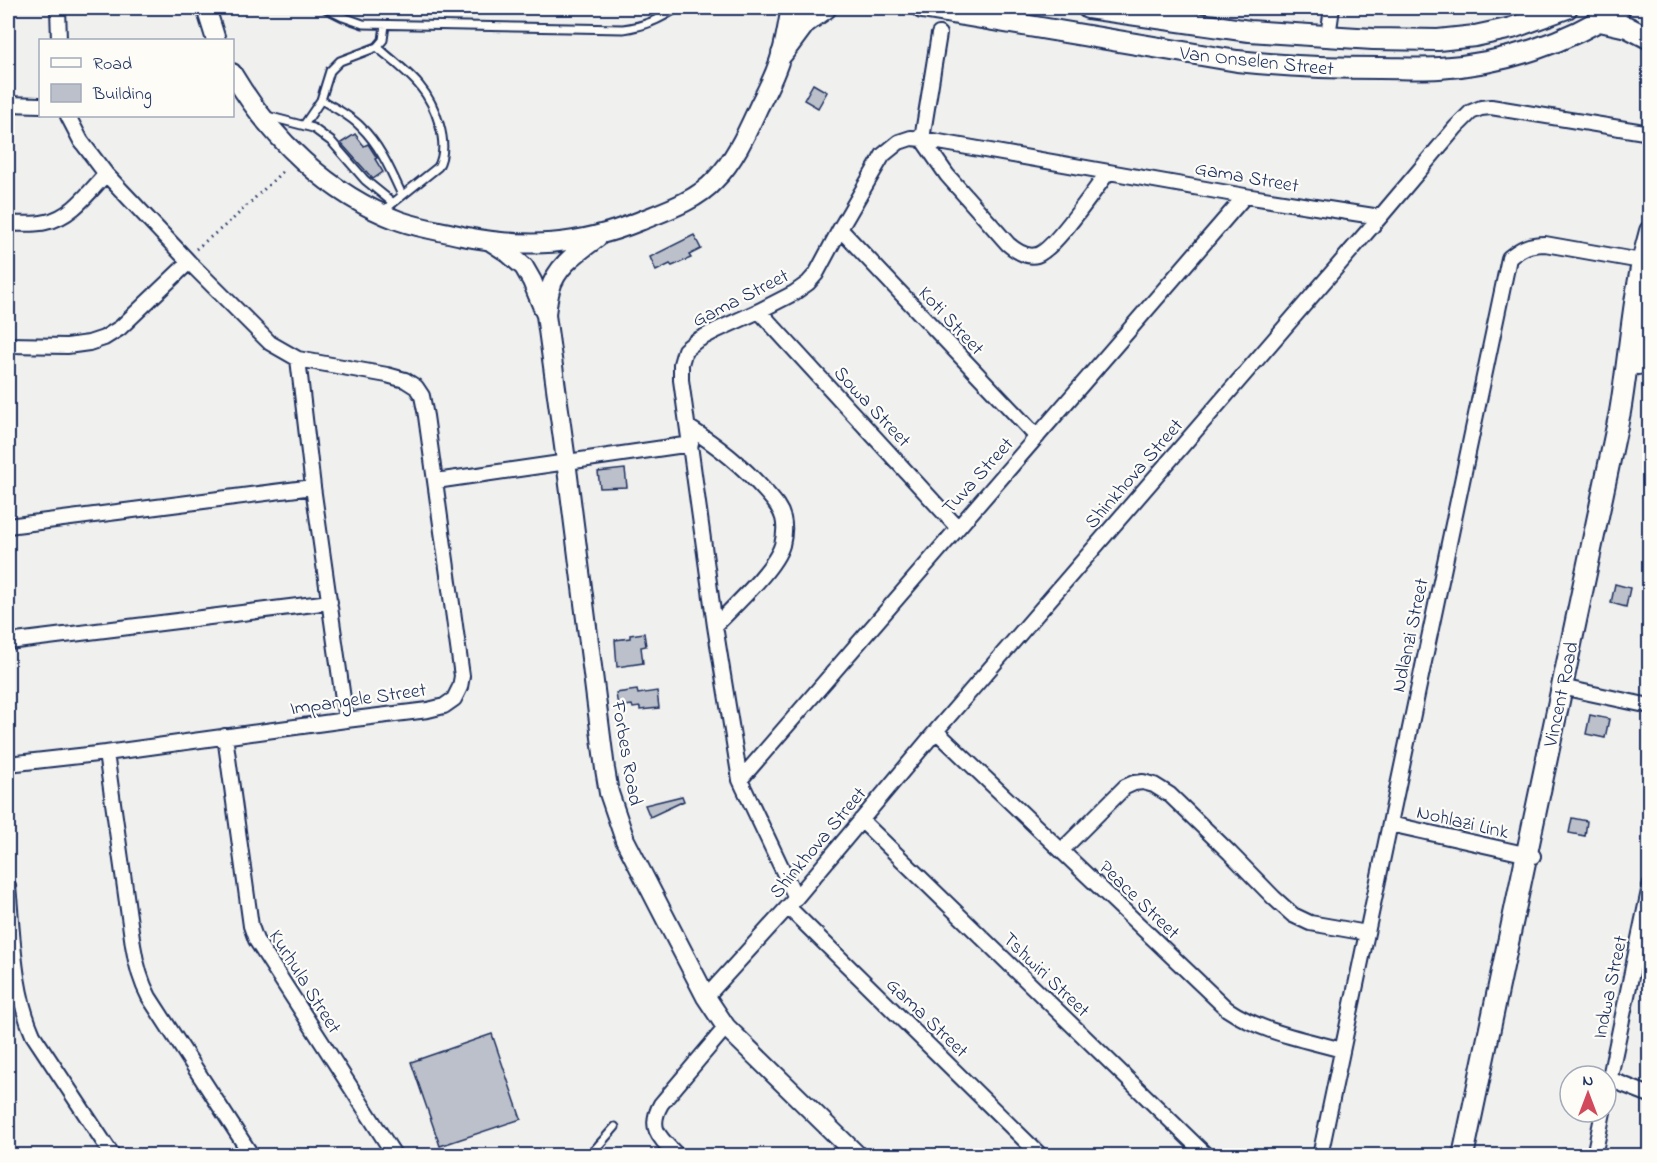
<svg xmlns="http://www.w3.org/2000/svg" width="1657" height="1163" font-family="'Indie Flower',sans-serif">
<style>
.building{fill:#bbc0ca;stroke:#1b2f5e;stroke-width:1.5}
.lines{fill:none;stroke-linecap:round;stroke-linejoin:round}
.service-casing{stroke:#1b2f5e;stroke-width:11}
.minor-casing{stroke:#1b2f5e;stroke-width:18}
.tertiary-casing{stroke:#1b2f5e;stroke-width:22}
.secondary-casing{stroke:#1b2f5e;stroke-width:24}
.path{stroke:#1b2f5e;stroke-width:3;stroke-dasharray:1.5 4.5;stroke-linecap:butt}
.service{stroke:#fdfcf7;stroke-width:7}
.minor{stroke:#fdfcf7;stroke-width:14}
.tertiary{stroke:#fdfcf7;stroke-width:18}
.secondary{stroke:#fdfcf7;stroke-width:20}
.labels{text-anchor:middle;stroke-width:4.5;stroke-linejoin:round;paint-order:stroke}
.street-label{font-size:20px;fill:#1b2f5e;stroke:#fdfcf7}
</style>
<rect width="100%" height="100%" fill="#f0f0ee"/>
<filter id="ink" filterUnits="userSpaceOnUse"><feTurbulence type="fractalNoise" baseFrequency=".0167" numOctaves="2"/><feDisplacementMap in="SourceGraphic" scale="12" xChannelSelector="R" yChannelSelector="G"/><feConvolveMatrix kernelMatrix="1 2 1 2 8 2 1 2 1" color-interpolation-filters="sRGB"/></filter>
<g filter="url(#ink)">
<path class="building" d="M813 84 827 92 818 108 804 100Z
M355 134 364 146 368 144 377 158 375 159 383 172 373 179 341 143Z
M694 235 701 249 689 255 691 258 672 266 670 264 656 271 650 257Z
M625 469 627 487 600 488 598 472Z
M1615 584 1630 588 1626 607 1611 603Z
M644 633 646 646 641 647 643 663 617 667 615 640 630 638V635Z
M637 690 638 694 657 691 659 708 640 710V707L633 708 632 705 618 707 616 693Z
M1590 715 1609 719 1605 738 1586 734Z
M682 796 684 801 650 817 645 805Z
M1572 818 1587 821 1585 836 1569 833Z
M492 1034 521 1119 440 1146 411 1062Z"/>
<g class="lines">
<defs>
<path id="service" d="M325 8 343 17 363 24 623 29C645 26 658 20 677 8
M377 47C391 59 407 71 419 85 435 104 451 144 438 167L383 211
M321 100C335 108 349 115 360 126 380 145 391 171 402 195
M267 116 313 128 332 142 365 180 392 202
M304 125 321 100 330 71 340 61 377 47 383 40 385 25
M589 1156 615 1127"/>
<path id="minor" d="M58 8 59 40
M939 34 922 139 947 175 1008 244C1016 251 1026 258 1037 255 1054 250 1096 188 1108 172
M1328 36 1332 8
M8 104 40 105
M8 223C20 224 34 225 46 222 72 217 89 192 106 174
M840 229 1037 437
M759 311 957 527
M8 345 67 346 89 343 104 338 120 328 189 262
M298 359 313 487 346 720
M688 427C717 445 743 466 766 492 773 500 780 507 783 518 785 526 784 537 782 545 775 569 733 607 715 626
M436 481 691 444
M8 526 313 487
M8 642 330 602
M1561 687 1650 706
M936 731 1227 1009C1261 1032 1303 1039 1342 1050
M225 736 251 926 256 940 395 1156
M106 753 133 945C136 964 140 980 149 997L252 1156
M8 764 106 753 346 720 428 710 444 706 454 699 460 687 462 676 426 416 422 396 416 387 405 380 387 375 298 359 270 343 189 262 106 174 81 141 68 116
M740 780 1245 196
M861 820 1207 1156
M1390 824 1533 856
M1062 850 1125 787 1134 783 1143 782 1154 785 1170 795 1230 853 1274 898 1293 915 1310 923 1367 933
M8 886C13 935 13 990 33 1035L113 1156
M796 898 740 780 715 626 681 380V364L685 350 696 341 717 330 759 311 794 293 808 283 816 274 840 229 883 155 899 142 911 138 922 139 1245 196 1380 217
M788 907 1041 1156
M706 997 796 898 936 731 1380 217 1456 127 1471 112 1481 108 1491 107 1650 133
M1609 1079 1650 1095
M1606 1096 1650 886
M678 1156C660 1138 647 1129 661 1104L726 1027
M1320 1156 1509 258C1521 248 1529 244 1545 244L1641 261
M1594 1156 1603 1112"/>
<path id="tertiary" d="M206 8 216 40
M232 73C270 137 329 195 400 221 420 228 441 231 462 236 527 249 578 246 640 221 665 211 696 201 715 180 735 160 747 132 759 106 768 89 777 71 782 52 786 38 788 22 791 8
M490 241 507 252 524 267 532 281 546 315 566 461 605 769 609 793 625 840 706 997 726 1027 858 1156
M546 314C547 306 548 298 550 290 556 266 578 252 597 238"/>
<path id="secondary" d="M922 8 1237 61C1284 66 1331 68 1379 68 1399 68 1419 69 1439 68 1503 64 1567 43 1620 8
M1088 8 1249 31 1373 39 1438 40 1475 36 1512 28 1567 8
M1600 21 1627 27 1650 39
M782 54 805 23 826 8
M1638 364 1650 308
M1463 1156 1620 412C1630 352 1633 290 1650 231"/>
</defs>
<use href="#service" class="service-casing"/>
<use href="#minor" class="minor-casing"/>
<use href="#tertiary" class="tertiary-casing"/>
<use href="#secondary" class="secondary-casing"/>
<path class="path" d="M196 249 233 219 282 172"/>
<use href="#service" class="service"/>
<use href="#minor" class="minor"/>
<use href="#tertiary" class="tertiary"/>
<use href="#secondary" class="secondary"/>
</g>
</g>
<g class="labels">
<g class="street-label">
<text transform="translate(1257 60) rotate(6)" y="7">Van Onselen Street</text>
<text transform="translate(1247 176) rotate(10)" y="7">Gama Street</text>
<text transform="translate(740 297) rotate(-27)" y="7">Gama Street</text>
<text transform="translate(952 320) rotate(47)" y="7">Koti Street</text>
<text transform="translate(873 406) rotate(47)" y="7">Sowa Street</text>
<text transform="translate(1133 473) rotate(-49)" y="7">Shinkhova Street</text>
<text transform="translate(977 475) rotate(-48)" y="7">Tuva Street</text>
<text transform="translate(1409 635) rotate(-78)" y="7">Ndlanzi Street</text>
<text transform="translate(1560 694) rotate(-78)" y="7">Vincent Road</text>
<text transform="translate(358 698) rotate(-8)" y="7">Impangele Street</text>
<text transform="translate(628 753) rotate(80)" y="7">Forbes Road</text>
<text transform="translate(1463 821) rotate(13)" y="7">Nohlazi Link</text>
<text transform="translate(817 842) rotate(-50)" y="7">Shinkhova Street</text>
<text transform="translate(1140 899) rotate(44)" y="7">Peace Street</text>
<text transform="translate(1047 974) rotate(44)" y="7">Tshwiri Street</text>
<text transform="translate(306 981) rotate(58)" y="7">Kurhula Street</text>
<text transform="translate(1609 987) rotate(-78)" y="7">Indwa Street</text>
<text transform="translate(928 1017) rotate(44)" y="7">Gama Street</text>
</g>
</g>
<rect width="1657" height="1163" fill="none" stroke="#fdfcf7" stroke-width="30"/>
<rect x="15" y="15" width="1627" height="1133" fill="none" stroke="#1b2f5e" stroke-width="2" filter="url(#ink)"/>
<rect x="39" y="39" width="195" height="78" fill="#fdfcf7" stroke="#a3aaba" stroke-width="1.5"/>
<rect x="51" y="58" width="30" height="9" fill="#fdfcf7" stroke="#a3aaba" stroke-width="1.5"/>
<text x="93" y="69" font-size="18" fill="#1b2f5e">Road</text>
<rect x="51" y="84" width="30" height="18" fill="#bbc0ca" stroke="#a3aaba" stroke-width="1.5"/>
<text x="93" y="99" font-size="18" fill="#1b2f5e">Building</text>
<g transform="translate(1588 1094)"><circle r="28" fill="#fdfcf7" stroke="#a3aaba" stroke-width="1.5"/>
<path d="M0-4.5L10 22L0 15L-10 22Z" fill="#d1495b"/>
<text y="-9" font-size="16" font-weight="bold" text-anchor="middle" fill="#1b2f5e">N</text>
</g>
</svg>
